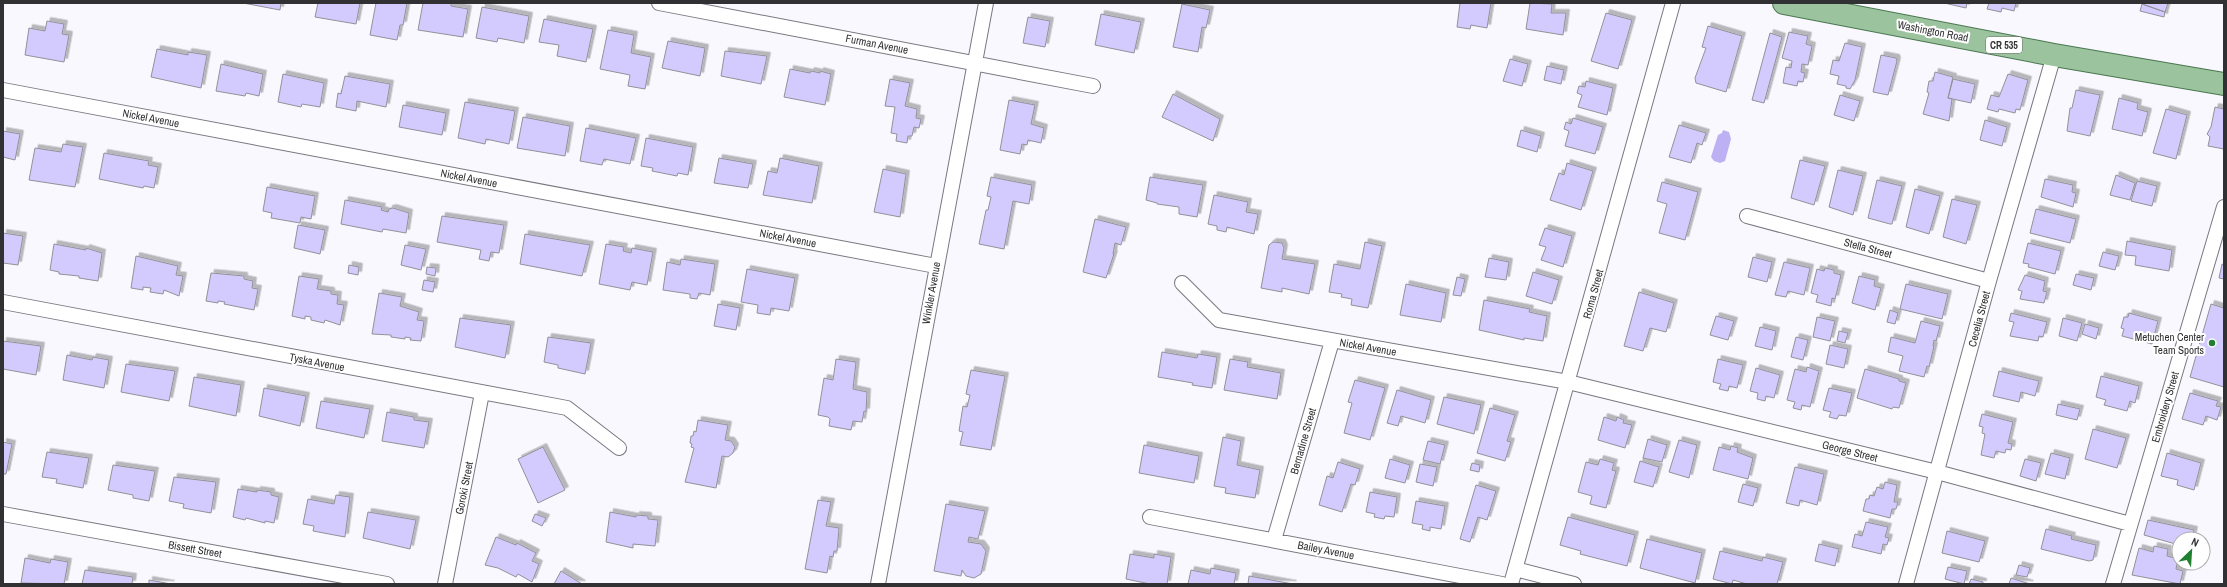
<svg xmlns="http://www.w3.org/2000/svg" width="2227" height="587" font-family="'Archivo Narrow',sans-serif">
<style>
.water{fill:#bdb1f3}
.building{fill:#d3cbfd;stroke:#929199;filter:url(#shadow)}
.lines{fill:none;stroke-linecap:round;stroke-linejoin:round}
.minor-casing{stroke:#797880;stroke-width:16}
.primary-casing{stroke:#4a774f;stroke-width:24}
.minor{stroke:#fff;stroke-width:14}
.primary{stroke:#9bc49e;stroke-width:22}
.poi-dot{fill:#217f30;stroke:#fff;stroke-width:1.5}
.labels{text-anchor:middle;stroke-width:4;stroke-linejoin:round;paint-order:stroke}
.shield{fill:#fff;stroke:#6f6f71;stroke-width:1}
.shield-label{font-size:10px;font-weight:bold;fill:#313134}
.street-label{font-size:11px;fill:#313134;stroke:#fff}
.poi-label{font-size:11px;fill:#313134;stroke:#fff;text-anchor:end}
</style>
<defs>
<filter id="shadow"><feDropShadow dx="3.5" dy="-3.5" stdDeviation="0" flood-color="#0004"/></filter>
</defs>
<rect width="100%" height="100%" fill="#f9f8fe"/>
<path class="water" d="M1723 130 1729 132 1731 139 1725 161 1720 163 1714 161 1711 157 1718 135 1722 133Z"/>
<path class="building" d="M243 3H281L280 10Z
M318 3H360L356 24 315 17Z
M376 3H407L403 25H400L397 40 370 35Z
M423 3H451V6L468 9 463 37 418 30Z
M1460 3H1491L1487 28 1471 25 1470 29 1457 27Z
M1530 3 1552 4 1551 13H1566L1563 35 1526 29Z
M1944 3H1967L1966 8Z
M1989 3H2016L2014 11 2002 8 2001 12 1987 9Z
M2168 3 2165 12 2142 4V3Z
M1182 4 1210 10 1206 28 1202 27 1198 52 1173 47Z
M2142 4 2165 12 2164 17 2140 11Z
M482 7 529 16 524 43 498 38 497 42 476 38Z
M1606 13 1632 20 1618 69 1591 61Z
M1101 14 1141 22 1134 53 1095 45Z
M1028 17 1050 21 1045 47 1023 43Z
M544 19 593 29 586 62 557 56 559 45 539 42Z
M47 21 64 24 62 34 69 35 64 62 25 55 29 28 45 31Z
M1708 26 1742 36 1726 92 1696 83 1695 78 1706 48 1702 47Z
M608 30 634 35 631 53 651 57 645 89 628 86 630 75 600 69Z
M1789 32 1808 36 1806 44 1812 46 1808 65 1802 64 1801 72 1805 73 1803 82 1798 81 1797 86 1783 83 1786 67 1791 68 1792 61 1782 58Z
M1770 33 1782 37 1764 103 1752 100Z
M668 41 705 48 700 76 662 68Z
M1845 43 1862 47 1855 80 1850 89 1846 88V86L1837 84 1839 76 1830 74 1833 60 1839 61Z
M157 49 188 55V52L207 55 201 88 151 77Z
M725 51 767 56 761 84 721 76Z
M1881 55 1896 58 1897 61 1888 95 1873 92Z
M1510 59 1528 64 1522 86 1503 81Z
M221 64 263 74 259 96 246 93 245 96 216 91Z
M1547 66 1564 70 1561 84 1544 80Z
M790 69 810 73 811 71 820 73V71L831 74 825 105 784 97Z
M1935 72 1953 77 1948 98 1952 99 1949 121 1923 114 1929 93 1927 92 1929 81H1933Z
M283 74 324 83 320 107 302 104 301 107 278 102Z
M2008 74 2028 80 2020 110 2016 109 2015 113 1999 109 1998 112 1987 109 1991 95 1999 97Z
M345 76 390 84 386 107 357 101 356 111 336 107 338 93 341 94Z
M890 79 910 83 905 106 917 109 916 118 921 119 919 128 914 127 912 136H908L907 143 896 141 897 134 891 133 895 107 885 106Z
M1953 79 1975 84 1971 103 1948 98Z
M1586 81 1613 88 1607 115 1578 107 1582 95 1577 93 1579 86 1585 87Z
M2076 90 2100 95 2090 136 2067 131 2070 108H2072Z
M1173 94 1220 119 1213 141 1162 117Z
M1840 95 1860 101 1854 121 1834 115Z
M2119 98 2138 103 2137 109 2148 112 2142 136 2112 129Z
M1009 100 1035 105 1031 124 1044 128 1041 143 1028 140 1027 145 1022 144 1020 154 1000 150Z
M465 102 515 111 509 144 486 139 485 144 458 138Z
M403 105 446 113 442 135 399 127Z
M2215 107 2224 109V149L2208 146 2210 137 2207 134 2211 127Z
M2166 109 2187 115 2176 159 2153 153Z
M523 117 570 126 565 156 517 148Z
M1573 118 1603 127 1595 154 1565 146 1569 131 1564 129 1566 122 1571 124Z
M1985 120 2007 127 2002 146 1980 140Z
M1679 125 1706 133 1702 145 1697 143 1691 163 1669 157Z
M586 128 636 138 630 164 604 159 602 165 580 161Z
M1521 130 1541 136 1537 152 1517 146Z
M3 131 20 134 15 160 3 157Z
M646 138 693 147 688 175 678 173 677 176 652 171 653 168 641 166Z
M63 144 83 147 75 187 29 180 35 148 61 152Z
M104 153 149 161 148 165 158 167 154 188 144 186 143 188 99 179Z
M719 158 753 164 748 188 714 183Z
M780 158 819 166 812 203 763 195 768 171 777 173Z
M1800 160 1825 166 1814 205 1791 198Z
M1567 163 1593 171 1581 210 1550 200 1559 173 1564 175Z
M883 169 906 174 900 217 874 212Z
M1838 170 1863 176 1853 215 1829 207Z
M2116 175 2135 183 2130 200 2110 195Z
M991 177 1032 185 1029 204 1013 201 1004 249 979 244 986 210H988L991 197 987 196Z
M1150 177 1203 185 1197 217 1179 214V207L1157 204V203L1146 200Z
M2045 179 2073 185 2072 192 2076 193 2073 207 2041 197Z
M1877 180 1902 186 1892 224H1890L1868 218Z
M2137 181 2157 186 2152 206 2131 201Z
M1662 182 1698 192 1685 240 1659 233 1667 204 1657 201Z
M267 187 315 196 311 219 301 217 300 223 271 218 272 213 263 211Z
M1915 189 1940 196 1929 234 1906 227Z
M1214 195 1248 202 1246 212 1258 214 1254 234 1227 227 1226 232 1217 230V226L1208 224Z
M1952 199 1977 205 1966 244 1943 237Z
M345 200 382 207 381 210 388 212 389 209 393 208 409 213 406 233 383 229 382 232 341 224Z
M2036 209 2076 219 2070 243 2030 233Z
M442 216 504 225 499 253 491 252 489 261 479 259 481 250 437 242Z
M1095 219 1126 227 1121 245 1115 243 1113 254H1114L1106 278 1083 272Z
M298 225 325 230 320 254 294 248Z
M1545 228 1572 236 1563 267 1541 260 1546 247 1539 245Z
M3 233 23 236 18 265 3 263Z
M525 234 590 245 582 276 520 264Z
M2127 241 2172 250 2169 271 2135 265 2136 256 2125 255Z
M1273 242 1282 243 1284 248 1282 259 1315 264 1309 294 1282 288V292L1261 288 1269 245Z
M1365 242 1382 246 1368 308 1351 305 1352 299 1341 297 1342 294 1329 292 1334 264 1360 269Z
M2028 243 2061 251 2055 274 2028 267 2029 264 2023 263Z
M54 244 86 250V248L102 253 98 281 79 278V276L59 274V272L50 270Z
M606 244 624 247 623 251 631 253 632 248 653 252 647 285 632 282 630 290 599 284Z
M405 245 426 249 421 270 401 265Z
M2103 252 2119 256 2115 270 2099 266Z
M136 256 178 266 176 275 183 276 179 296 164 290 163 294 150 292 151 288 143 287V290L131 288Z
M1753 257 1772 262 1767 282 1748 277Z
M1489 258 1509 262 1506 280 1485 277Z
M681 259 715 264 710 295 699 293 697 299 690 298V294L663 290 667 262 680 265Z
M1784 262 1810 268 1804 295 1788 291 1786 297 1775 295Z
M2222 264 2224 265V279L2219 278Z
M349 265 359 267 358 275 348 273Z
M427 267 436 268 435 276 426 274Z
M1825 268 1834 270V273L1841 275 1835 299 1832 298 1831 306 1816 302 1818 295 1811 293 1817 269 1824 271Z
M747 269 795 278 789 311 771 308 770 315 757 313 758 305 741 302Z
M1533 272 1559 280 1552 304 1526 296Z
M211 273 244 276V279L253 281 252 288 258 289 254 310 224 304 225 302 218 301V303L206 301Z
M2076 274 2094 278 2091 290 2073 285Z
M2025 275 2045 281 2043 291 2047 292 2044 303 2020 299 2022 291 2018 290Z
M299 276 319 279 317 289 331 291V294L338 295 337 304 344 305 340 325 325 320 324 323 311 320V317L305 316V319L292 316Z
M1859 276 1875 280 1874 286 1881 288 1875 310 1852 303Z
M1457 277 1465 279 1461 296 1453 295Z
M424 280 435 282 433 292 422 290Z
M1406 284 1446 293 1441 322 1400 315Z
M1906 284 1948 294 1942 319 1900 309Z
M1639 292 1674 303 1666 332 1650 328 1643 351 1624 346Z
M379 293 402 297 400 306 419 312 417 320 424 321 421 341 410 340 411 338 405 337V339L391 337V335L372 334Z
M1484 300 1530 309 1529 312 1547 316 1543 341 1524 338V340L1479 330Z
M718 304 740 308 736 330 714 326Z
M2211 304 2224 308V387L2190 377Z
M1890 310 1898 313 1895 324 1887 322Z
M2011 313 2047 322 2043 337 2039 336 2038 341 2010 336 2014 322 2009 321Z
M2129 313 2158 321 2152 344 2122 336 2124 329 2121 328 2124 317H2128Z
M1716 316 1734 321 1728 340 1710 335Z
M1817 317 1835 321 1830 341 1813 337Z
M460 318 511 325 505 358 455 347Z
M2063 318 2082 323 2077 341 2059 336Z
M1921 321 1940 326 1936 341 1934 340 1933 346H1934L1929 367 1927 366 1924 377 1899 371 1903 356 1888 352 1891 337 1915 343Z
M2085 324 2099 328 2096 339 2082 334Z
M1760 327 1776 331 1772 350 1755 346Z
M1839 331 1848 333 1845 343 1837 341Z
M548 337 591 343 585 374 558 368V365L544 362Z
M1796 337 1808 340 1803 360 1791 357Z
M3 341 41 346 36 375 3 369Z
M1830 345 1848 349 1844 368 1826 364Z
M1162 352 1197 358 1198 354 1217 357 1212 388 1192 385 1193 383 1158 377Z
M67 355 92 360 93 357 109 360 104 388 63 380Z
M836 359 856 362 853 389 867 392 866 412 864 411 862 422 853 421 851 430 829 426 830 419 828 417 818 415 824 378 833 380Z
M1230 359 1248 362 1247 367 1281 373 1277 399 1224 390Z
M1718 359 1743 365 1737 388 1729 386 1728 391 1719 389 1721 384 1713 382Z
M126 364 175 371 169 401 121 392Z
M1807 367 1819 371 1810 407 1802 405 1801 410 1793 408 1795 402 1787 400 1795 369 1806 372Z
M1756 368 1780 375 1774 398 1766 396 1765 401 1757 399 1758 393 1750 391Z
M1865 369 1899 379V381L1906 383 1899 408 1893 407 1892 409 1857 398Z
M971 370 1005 376 991 450 960 445 963 432 959 431 963 406 967 407 970 395 966 394Z
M1999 371 2039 381 2035 396 2021 392 2019 402 1993 396Z
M2101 376 2139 386 2135 403 2130 401 2127 411 2104 405 2106 400 2096 397Z
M194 377 241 385 236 416 189 406Z
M1355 380 1385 388 1370 440 1344 433 1352 403 1348 402Z
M264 388 306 396 300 426 259 416Z
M1829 388 1852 393 1846 416 1839 415 1837 419 1829 417 1831 412 1823 410Z
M1397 390 1431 400 1425 423 1401 416 1398 426 1387 423Z
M2190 393 2218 401 2216 406 2221 407 2217 420 2206 416 2203 425 2182 419Z
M1444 397 1481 405 1474 434 1437 424Z
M321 401 370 409 364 438 316 428Z
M2058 404 2080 409 2077 420 2056 415Z
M1490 408 1515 415 1507 441 1511 442 1505 461 1477 453Z
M387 412 414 417V420L429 422 424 448 382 441Z
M1982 414 2013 422 2008 443 2012 444 2011 450 2006 449 2005 453 1996 451 1994 458 1981 455 1985 434 1982 433 1983 427 1979 426Z
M1604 417 1616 421 1617 417 1624 420 1623 423 1632 425 1625 448 1598 440Z
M698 420 728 425 725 440 731 441 735 447 733 453 728 457 722 456 716 488 685 482 694 448 691 447 692 444 690 443 691 436H693L694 431 696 432Z
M2093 429 2126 438 2117 468 2085 459Z
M1223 437 1241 441 1237 465 1260 470 1255 498 1225 493 1226 488 1214 486Z
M1648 439 1667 445 1662 462 1643 458Z
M1679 440 1697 445 1689 478 1669 472Z
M1428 441 1445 445 1440 464 1423 460Z
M3 442 12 444 6 474H3Z
M1144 445 1199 456 1194 483 1139 473Z
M1731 446 1738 448 1737 452 1753 458 1748 479 1713 470 1719 447 1730 450Z
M543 447 565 490 538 503 518 459Z
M47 452 89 458 83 488 56 483 57 479 42 477Z
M2051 453 2070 458 2065 479 2045 474Z
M2167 453 2201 463 2194 490 2177 485 2178 480 2161 476Z
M1390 459 1410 465 1405 483 1385 478Z
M1600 459 1614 463 1612 470 1616 471 1606 508 1590 504 1592 496 1578 492 1586 462 1598 465Z
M2025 459 2041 463 2036 481 2020 476Z
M1640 461 1659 467 1653 487 1634 482Z
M1338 462 1360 469 1355 485 1351 484 1342 512 1319 505 1327 476 1333 478Z
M1472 463 1480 465 1479 472 1470 470Z
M1420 464 1437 467 1433 486 1416 482Z
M113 465 155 471 149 501 133 498V495L108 490Z
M1795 467 1824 474 1817 505 1800 500 1799 506 1786 503Z
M174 477 216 482 211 513 183 508 184 504 169 501Z
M1885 482 1897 485 1894 502H1898L1896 509H1892L1890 518 1863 511 1866 499H1869L1870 495 1874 496 1877 487 1883 489Z
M1743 484 1758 488 1753 506 1738 502Z
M1476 485 1496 491 1487 520 1478 517 1470 542 1460 539Z
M238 489 257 492V490L271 492V495L279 497 274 523 265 521V523L246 518 245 520 233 517Z
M1370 492 1397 497 1394 517 1385 516 1384 519 1374 517 1375 514 1366 512Z
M336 495 350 497 345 537 313 531 314 526 303 524 308 499 334 504Z
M818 500 831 502 826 526 839 528 837 551H834L833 557 830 556 827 573 805 569Z
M1416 501 1445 506 1441 529 1430 527V531L1422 529 1423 525 1412 523Z
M946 504 985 511 978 539 969 537 968 542 981 544 986 551 981 574 974 578 966 576 962 570 961 576 934 571Z
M368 512 416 520 410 549 363 538Z
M610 512 636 517V515L648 516V519L658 520 655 546 633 544V548L606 542Z
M535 514 546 518 542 526 532 521Z
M1568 517 1635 535 1627 566 1580 554 1581 551 1560 545Z
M2148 520 2194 530 2192 539H2179V545L2144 535Z
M1866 522 1888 527 1885 537 1889 538 1887 545 1883 544 1881 554 1852 547 1855 534 1862 536Z
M2046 529 2072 536 2071 539 2096 545 2093 560 2089 561 2041 549Z
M1947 531 1985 541 1979 562 1942 553Z
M496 537 516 545 517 543 536 553 532 561 539 564 532 582 518 574 516 577 498 568 485 565Z
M1647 539 1702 553 1695 583 1640 568Z
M1819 544 1839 549 1835 566 1815 561Z
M2154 546 2168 549 2167 556 2178 559 2176 569 2183 571 2180 584 2132 575 2139 548 2153 552Z
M1720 551 1762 561 1763 557 1783 562 1777 584H1747L1733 580 1732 584 1713 579Z
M1130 554 1154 558V554L1171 557 1167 584H1150L1126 579Z
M25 558 50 563 51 559 68 562 64 584 21 583Z
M2019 565 2030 568 2027 577 2016 575Z
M1948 567 1967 571 1964 584 1945 579Z
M1211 568 1236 573 1234 584H1188L1191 570 1210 574Z
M85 570 133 577 132 584H82Z
M561 571 582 584H554Z
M1249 576 1293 584H1248Z
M2011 578 2030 584H2009Z
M1971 579 1983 582V584H1969Z
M149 580 171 584H149Z"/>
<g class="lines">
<defs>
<path id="minor" d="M659 3 1093 86
M3 90 936 266
M1747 216 1989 281
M1182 283 1219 320 1568 382 1937 472 2130 524
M3 302 567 408 619 448
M3 514 387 584
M1150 517 1502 584
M1274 540 1332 341
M1515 569 1574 584
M445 584 482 393
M878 584 986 3
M1511 584 1673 3
M1906 584 1989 281 2054 55
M2113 584 2224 207"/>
<path id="primary" d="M1784 3 2054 55 2224 84"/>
</defs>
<use href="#minor" class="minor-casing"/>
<use href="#primary" class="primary-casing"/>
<use href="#minor" class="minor"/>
<use href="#primary" class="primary"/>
</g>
<circle class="poi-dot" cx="2212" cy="343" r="4"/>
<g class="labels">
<rect class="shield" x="1986" y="37" width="36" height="16" rx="3"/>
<g class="shield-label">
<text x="2004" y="49">CR 535</text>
</g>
<g class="street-label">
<text transform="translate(1933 31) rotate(11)" y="4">Washington Road</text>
<text transform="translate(877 44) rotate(11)" y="4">Furman Avenue</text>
<text transform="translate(151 118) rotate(11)" y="4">Nickel Avenue</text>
<text transform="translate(469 178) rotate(11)" y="4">Nickel Avenue</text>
<text transform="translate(788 238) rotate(11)" y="4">Nickel Avenue</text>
<text transform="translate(1868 248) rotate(15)" y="4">Stella Street</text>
<text transform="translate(931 293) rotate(-80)" y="4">Winkler Avenue</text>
<text transform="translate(1593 294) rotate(-75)" y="4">Roma Street</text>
<text transform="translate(1979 319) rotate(-75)" y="4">Cecelia Street</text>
<text transform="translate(1368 347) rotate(10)" y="4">Nickel Avenue</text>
<text transform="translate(317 362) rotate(11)" y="4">Tyska Avenue</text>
<text transform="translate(2165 407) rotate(-74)" y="4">Embroidery Street</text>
<text transform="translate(1303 441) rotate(-74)" y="4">Bernadine Street</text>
<text transform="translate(1850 451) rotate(14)" y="4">George Street</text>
<text transform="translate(464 488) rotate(-79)" y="4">Goroki Street</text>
<text transform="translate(195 549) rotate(10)" y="4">Bissett Street</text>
<text transform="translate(1326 550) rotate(11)" y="4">Bailey Avenue</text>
</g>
<g class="poi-label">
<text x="2204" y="341">Metuchen Center<tspan x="2204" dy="13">Team Sports</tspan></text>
</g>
</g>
<rect width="2227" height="587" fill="none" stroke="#313134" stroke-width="8"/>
<g transform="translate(2191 551) rotate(25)"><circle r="19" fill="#ffffff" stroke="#adadae"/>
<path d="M0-3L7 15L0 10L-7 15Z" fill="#217f30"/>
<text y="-6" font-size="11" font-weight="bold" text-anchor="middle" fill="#313134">N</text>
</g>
</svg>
